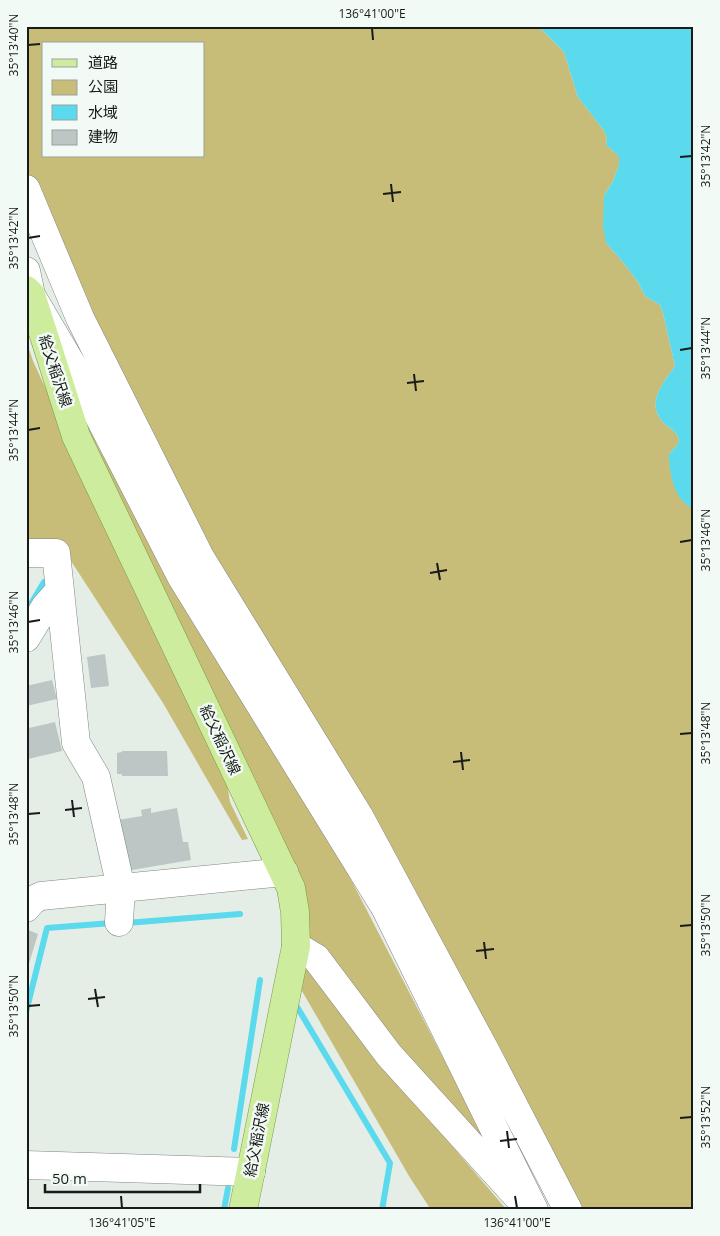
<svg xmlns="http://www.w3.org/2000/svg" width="720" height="1236" font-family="'Open Sans','Noto Sans JP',sans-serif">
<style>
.green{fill:#c8bd78;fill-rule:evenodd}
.water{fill:#5bdaee}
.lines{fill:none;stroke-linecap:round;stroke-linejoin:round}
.stream{stroke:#5bdaee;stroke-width:6}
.building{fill:#bcc6c4}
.minor-casing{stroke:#818883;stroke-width:29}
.major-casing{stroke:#789b44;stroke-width:29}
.minor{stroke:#fff;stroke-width:28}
.major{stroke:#cdec9d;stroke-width:28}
.ticks{fill:none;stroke:#181b19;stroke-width:2}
.labels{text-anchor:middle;stroke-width:5;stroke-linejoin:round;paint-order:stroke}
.street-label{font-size:15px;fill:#181b19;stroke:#f2faf5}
.neatline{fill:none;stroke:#181b19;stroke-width:2}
.ticks-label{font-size:12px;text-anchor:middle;fill:#181b19}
</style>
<rect width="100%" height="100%" fill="#e5ede7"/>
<path class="green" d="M26 26H538L564 52 578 97 605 132 607 139 606 145 619 156V165L613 181 604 196 606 243 622 261 638 282 645 296 660 305 663 313 675 366C664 382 645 403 663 422 669 429 679 431 679 443L669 454 692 509H694V1210H578L175 497 26 196ZM44 44H204V156H44Z
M26 340 33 361 226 778 230 802 248 839 242 840 163 703 60 544 26 542Z
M54 358 99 449 330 839 498 1164 295 928Z
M298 963 311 972 387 1070 507 1210H431L409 1176 302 991 285 997Z"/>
<path class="water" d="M538 26H694V509C674 501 669 473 669 454L679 443C679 431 669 429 663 422 645 403 664 382 675 366L663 313 660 305 645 296 638 282 622 261 606 243 603 226 604 196 613 181 619 165V156L606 145 607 139 605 132 578 97 564 52Z"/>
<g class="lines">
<path class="stream" d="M29 607 44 582
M126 923 240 914
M293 1000 390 1163 382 1210
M26 1012 47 928 112 923
M234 1149 260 980
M224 1210 228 1188"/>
</g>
<path class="building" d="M105 654 109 686 91 688 87 657Z
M52 680 57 699 26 706V686Z
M26 719 29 728 55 722 62 751 28 759V762H26Z
M122 751H167L168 776H122V774H117V753L122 752Z
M151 808V813L177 808 183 842H188L191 860 126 871 111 821 142 816 141 810Z
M26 929 38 934 27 970H26Z"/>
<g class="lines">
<defs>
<path id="minor" d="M26 189 80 318 200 557 359 816 486 1052 568 1210
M26 271 31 295 74 368 182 578 386 909 534 1210
M26 553H56L76 743 96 777 121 888 119 922
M26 638 45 607 60 590
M26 908 33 900 41 896 284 872
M296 946 316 958 389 1055 517 1196
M26 1165 251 1172"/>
<path id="major" d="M26 290 31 295 76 436 291 888 295 912 296 946 243 1210"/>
</defs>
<use href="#minor" class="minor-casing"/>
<use href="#major" class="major-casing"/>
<use href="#minor" class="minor"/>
<use href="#major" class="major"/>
</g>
<path class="ticks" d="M372 28 373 40M28 45 40 44M680 157 692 156M391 184 393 202M383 194 401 192M28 238 40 236M680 350 692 348M414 374 416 391M407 383 424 381M28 430 40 428M680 542 692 540M437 563 440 580M430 573 447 570M28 622 40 620M680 734 692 733M461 752 463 770M453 762 470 760M72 800 74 817M65 810 82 808M28 814 40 813M680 926 692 925M484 942 486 959M476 951 494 949M95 989 98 1007M88 999 105 997M28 1006 40 1005M680 1118 692 1117M507 1131 509 1148M500 1141 517 1139M121 1196 122 1208M515 1196 517 1208"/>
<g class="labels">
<g class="street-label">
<text transform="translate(55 371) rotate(72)" y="5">給父稲沢線</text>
<text transform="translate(220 740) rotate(65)" y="5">給父稲沢線</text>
<text transform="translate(257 1140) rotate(-79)" y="5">給父稲沢線</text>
</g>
</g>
<rect width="720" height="1236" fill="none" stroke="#f2faf5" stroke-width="55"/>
<rect x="42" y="42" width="162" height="115" fill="#f2faf5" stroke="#9ba19d"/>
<rect x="52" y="59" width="25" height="8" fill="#cdec9d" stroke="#9ba19d"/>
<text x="88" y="68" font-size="15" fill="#181b19">道路</text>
<rect x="52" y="80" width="25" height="15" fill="#c8bd78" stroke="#9ba19d"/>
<text x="88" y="92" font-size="15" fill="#181b19">公園</text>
<rect x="52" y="105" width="25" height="15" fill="#5bdaee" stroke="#9ba19d"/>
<text x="88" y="118" font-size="15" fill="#181b19">水域</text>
<rect x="52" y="130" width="25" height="15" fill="#bcc6c4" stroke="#9ba19d"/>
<text x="88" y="142" font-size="15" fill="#181b19">建物</text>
<path d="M45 1184v8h155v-8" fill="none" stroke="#181b19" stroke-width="2.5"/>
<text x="52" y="1184" font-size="15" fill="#181b19" stroke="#f2faf5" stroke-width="4" paint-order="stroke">50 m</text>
<rect x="28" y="28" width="664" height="1180" class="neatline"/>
<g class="ticks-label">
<text x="372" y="18">136°41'00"E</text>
<text transform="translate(14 45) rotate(-90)" y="4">35°13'40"N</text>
<text transform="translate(706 156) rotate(-90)" y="4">35°13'42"N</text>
<text transform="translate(14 238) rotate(-90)" y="4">35°13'42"N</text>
<text transform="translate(706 348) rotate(-90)" y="4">35°13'44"N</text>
<text transform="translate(14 430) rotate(-90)" y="4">35°13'44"N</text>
<text transform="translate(706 540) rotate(-90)" y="4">35°13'46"N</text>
<text transform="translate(14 622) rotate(-90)" y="4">35°13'46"N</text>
<text transform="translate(706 733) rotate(-90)" y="4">35°13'48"N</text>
<text transform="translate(14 814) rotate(-90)" y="4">35°13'48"N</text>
<text transform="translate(706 925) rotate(-90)" y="4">35°13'50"N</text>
<text transform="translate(14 1006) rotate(-90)" y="4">35°13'50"N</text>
<text transform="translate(706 1117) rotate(-90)" y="4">35°13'52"N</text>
<text x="122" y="1227">136°41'05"E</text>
<text x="517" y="1227">136°41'00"E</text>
</g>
</svg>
